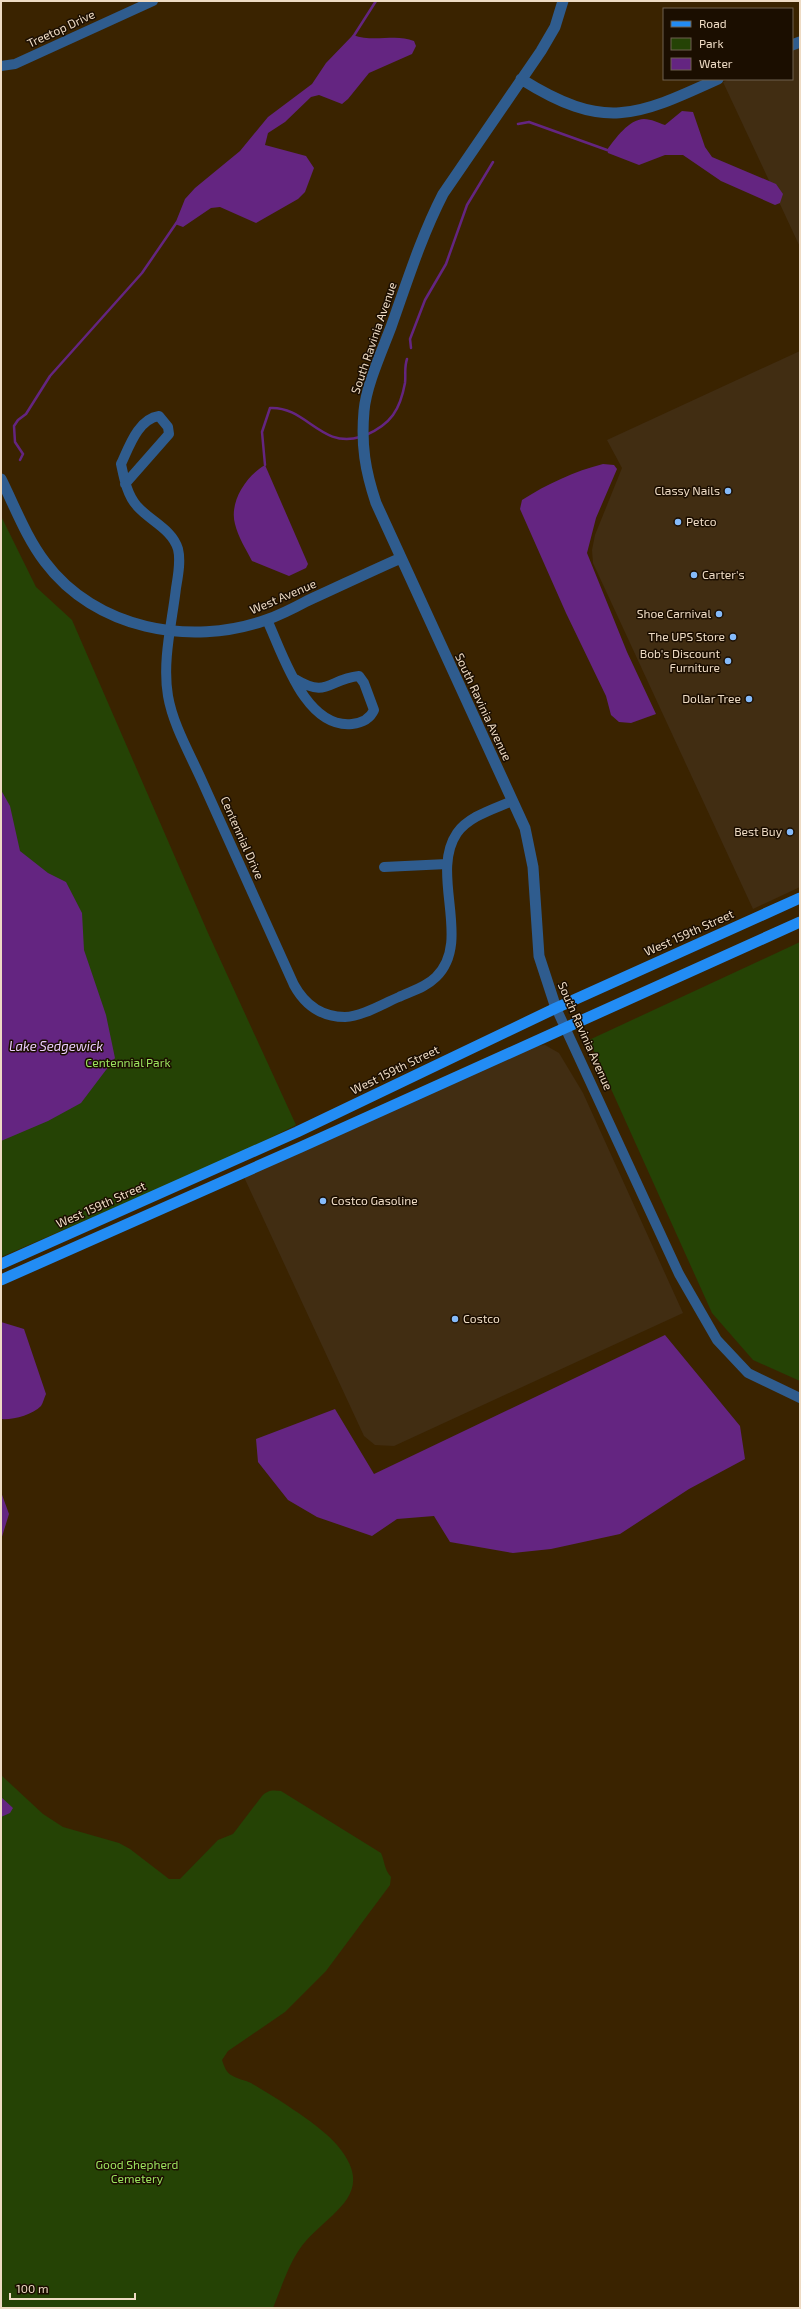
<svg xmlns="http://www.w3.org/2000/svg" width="801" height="2309" font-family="'Exo 2',sans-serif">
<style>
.built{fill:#412d12}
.green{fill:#254305}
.water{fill:#642581}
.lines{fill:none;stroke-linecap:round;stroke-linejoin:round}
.stream{stroke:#642581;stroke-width:2.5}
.minor{stroke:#2f5c8e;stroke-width:10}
.tertiary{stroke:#2f5c8e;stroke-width:11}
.primary{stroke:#228cf4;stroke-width:11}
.poi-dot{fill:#85bbfb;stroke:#1b0e00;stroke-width:1.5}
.labels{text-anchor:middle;stroke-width:3;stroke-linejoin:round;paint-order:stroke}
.street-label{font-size:12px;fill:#eedbc4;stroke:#1b0e00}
.poi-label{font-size:12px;fill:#eedbc4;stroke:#1b0e00;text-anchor:end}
.park-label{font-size:12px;fill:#9ce45e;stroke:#1b0e00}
.water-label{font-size:13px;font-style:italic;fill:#ebccfd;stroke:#1b0e00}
</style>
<rect width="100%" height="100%" fill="#3a2300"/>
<path class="built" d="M800 47V247L723 82 730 79H792V50Z
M800 351V887L753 909 593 563 592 550 595 535 622 468 607 440Z
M545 1045 559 1053 583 1093 683 1313 394 1446 375 1445 364 1436 244 1177 536 1046Z"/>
<path class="green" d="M1 516 36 587 72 620 208 933 296 1125 236 1155 1 1257Z
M800 942V1381L753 1360 712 1313 589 1040Z
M1 1775 43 1814 63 1827 119 1843 130 1849 169 1879H180L218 1840 233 1834 262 1796C268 1790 272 1790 281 1791L381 1853C385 1862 384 1869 391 1877L390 1885 326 1971 285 2012 228 2051 222 2060C224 2066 226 2072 231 2075 237 2079 245 2080 251 2083 272 2095 323 2127 337 2145 381 2197 324 2213 299 2250 287 2268 281 2289 273 2308H1Z"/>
<path class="water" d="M353 35C375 43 395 33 414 41L416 46 412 54 369 73 348 99 342 104 319 95 311 97 285 122 268 133 265 145 306 156 314 168 305 192 298 199 256 223 220 207 211 208 183 227 175 224 185 199 195 188 240 151 268 117 312 84 326 63Z
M682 111 693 112 705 147 712 157 776 184 783 194 780 203 775 205 721 181 683 155H665L639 165 608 153 607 150C615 139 629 119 644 119 651 119 659 123 665 125Z
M603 464 614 465 617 469 596 518 587 553 627 652 656 714 631 723 619 722 611 715 606 696 566 613 520 509 522 500C547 484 575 471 603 464Z
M265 465 308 564 306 568 289 576 252 561C246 549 238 537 235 524 229 502 246 476 265 465Z
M1 790 10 806 20 851 48 873 66 882 82 913 84 950 106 1015 115 1058 81 1103 48 1121 1 1141Z
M1 1322 24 1329 46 1394C44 1398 43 1403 41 1406 32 1415 13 1420 1 1419Z
M665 1335 740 1426 745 1459 689 1489 620 1534 551 1549 513 1553 450 1542 434 1516 397 1519 372 1536 317 1517 288 1500 258 1462 256 1439 335 1409 374 1474Z
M1 1492 9 1514 1 1540Z
M1 1797 13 1808 10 1813 1 1817Z"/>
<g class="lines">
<path class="stream" d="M353 37 376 1
M518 124 529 122 607 150
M411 348 410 339 425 300 446 264 467 205 493 162
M366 435C391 424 400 410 405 383 406 374 404 368 407 359
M20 460 23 454 15 442 14 426 18 420 26 414 50 376 142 273 177 222
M265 465 262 432 270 408C306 406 321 449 360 437"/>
<path class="minor" d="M1 66 15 64 153 1
M125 484 169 434 168 427 159 416C138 419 129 447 121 464 124 478 127 495 137 506 150 521 172 529 178 549 181 561 178 576 176 588 172 623 162 661 168 696 173 725 190 754 202 781 232 849 263 917 294 985 305 1005 321 1017 345 1017 363 1016 382 1004 399 997 412 991 426 987 436 977 473 941 429 874 457 833 469 816 494 809 512 801
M267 620C283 654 305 729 352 724 361 723 370 719 374 710L364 683 359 676C328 679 328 699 295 679
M384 867 447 864
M556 1008 679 1274 717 1340 748 1373 800 1398"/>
<path class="tertiary" d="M792 45 800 42
M521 79C604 131 635 117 718 79
M1 479C15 507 26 537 45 562 95 629 190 647 266 620 280 615 294 608 307 601 338 587 369 572 401 558
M556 1008 539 956 533 867 525 828 376 503C365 470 361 445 364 411 366 386 382 351 391 327 407 282 421 237 443 194L541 51 555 27 563 1"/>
<path class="primary" d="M1 1264 297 1132 556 1008 800 898
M1 1280 301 1147 800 922"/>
</g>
<g class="poi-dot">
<circle cx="728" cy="491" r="4"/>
<circle cx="678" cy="522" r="4"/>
<circle cx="694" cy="575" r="4"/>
<circle cx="719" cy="614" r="4"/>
<circle cx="733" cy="637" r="4"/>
<circle cx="728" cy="661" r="4"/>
<circle cx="749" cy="699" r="4"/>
<circle cx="790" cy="832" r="4"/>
<circle cx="323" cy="1201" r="4"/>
<circle cx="455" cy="1319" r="4"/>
</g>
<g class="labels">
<g class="street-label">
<text transform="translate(61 29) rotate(-25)" y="4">Treetop Drive</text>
<text transform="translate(374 338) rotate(-71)" y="4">South Ravinia Avenue</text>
<text transform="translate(283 597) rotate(-23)" y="4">West Avenue</text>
<text transform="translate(483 707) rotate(65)" y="4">South Ravinia Avenue</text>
<text transform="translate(242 838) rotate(66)" y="4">Centennial Drive</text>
<text transform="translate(689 933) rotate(-24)" y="4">West 159th Street</text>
<text transform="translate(585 1036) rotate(66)" y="4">South Ravinia Avenue</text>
<text transform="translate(395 1070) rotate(-26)" y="4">West 159th Street</text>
<text transform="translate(101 1205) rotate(-24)" y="4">West 159th Street</text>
</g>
<g class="poi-label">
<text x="720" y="495">Classy Nails</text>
<text x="686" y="526" text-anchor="start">Petco</text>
<text x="702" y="579" text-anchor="start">Carter's</text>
<text x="711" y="618">Shoe Carnival</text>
<text x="725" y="641">The UPS Store</text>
<text x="720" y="658">Bob's Discount<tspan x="720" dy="14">Furniture</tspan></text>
<text x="741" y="703">Dollar Tree</text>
<text x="782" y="836">Best Buy</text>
<text x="331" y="1205" text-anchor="start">Costco Gasoline</text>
<text x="463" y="1323" text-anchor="start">Costco</text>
</g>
<g class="park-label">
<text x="128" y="1067">Centennial Park</text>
<text x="137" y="2169">Good Shepherd<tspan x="137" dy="14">Cemetery</tspan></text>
</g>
<g class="water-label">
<text x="56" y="1051">Lake Sedgewick</text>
</g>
</g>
<rect width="801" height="2309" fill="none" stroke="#eedbc4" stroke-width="4"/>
<rect x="663" y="8" width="130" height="72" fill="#1b0e00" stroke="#6f604e"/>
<rect x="671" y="21" width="20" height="6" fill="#228cf4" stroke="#6f604e"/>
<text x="699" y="28" font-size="12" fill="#eedbc4">Road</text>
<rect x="671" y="38" width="20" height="12" fill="#254305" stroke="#6f604e"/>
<text x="699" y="48" font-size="12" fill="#eedbc4">Park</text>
<rect x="671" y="58" width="20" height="12" fill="#642581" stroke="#6f604e"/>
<text x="699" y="68" font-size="12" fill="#eedbc4">Water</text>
<path d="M10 2293v6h125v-6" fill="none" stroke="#eedbc4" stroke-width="2"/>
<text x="16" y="2293" font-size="12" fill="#eedbc4" stroke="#1b0e00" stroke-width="3" paint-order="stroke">100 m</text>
</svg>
